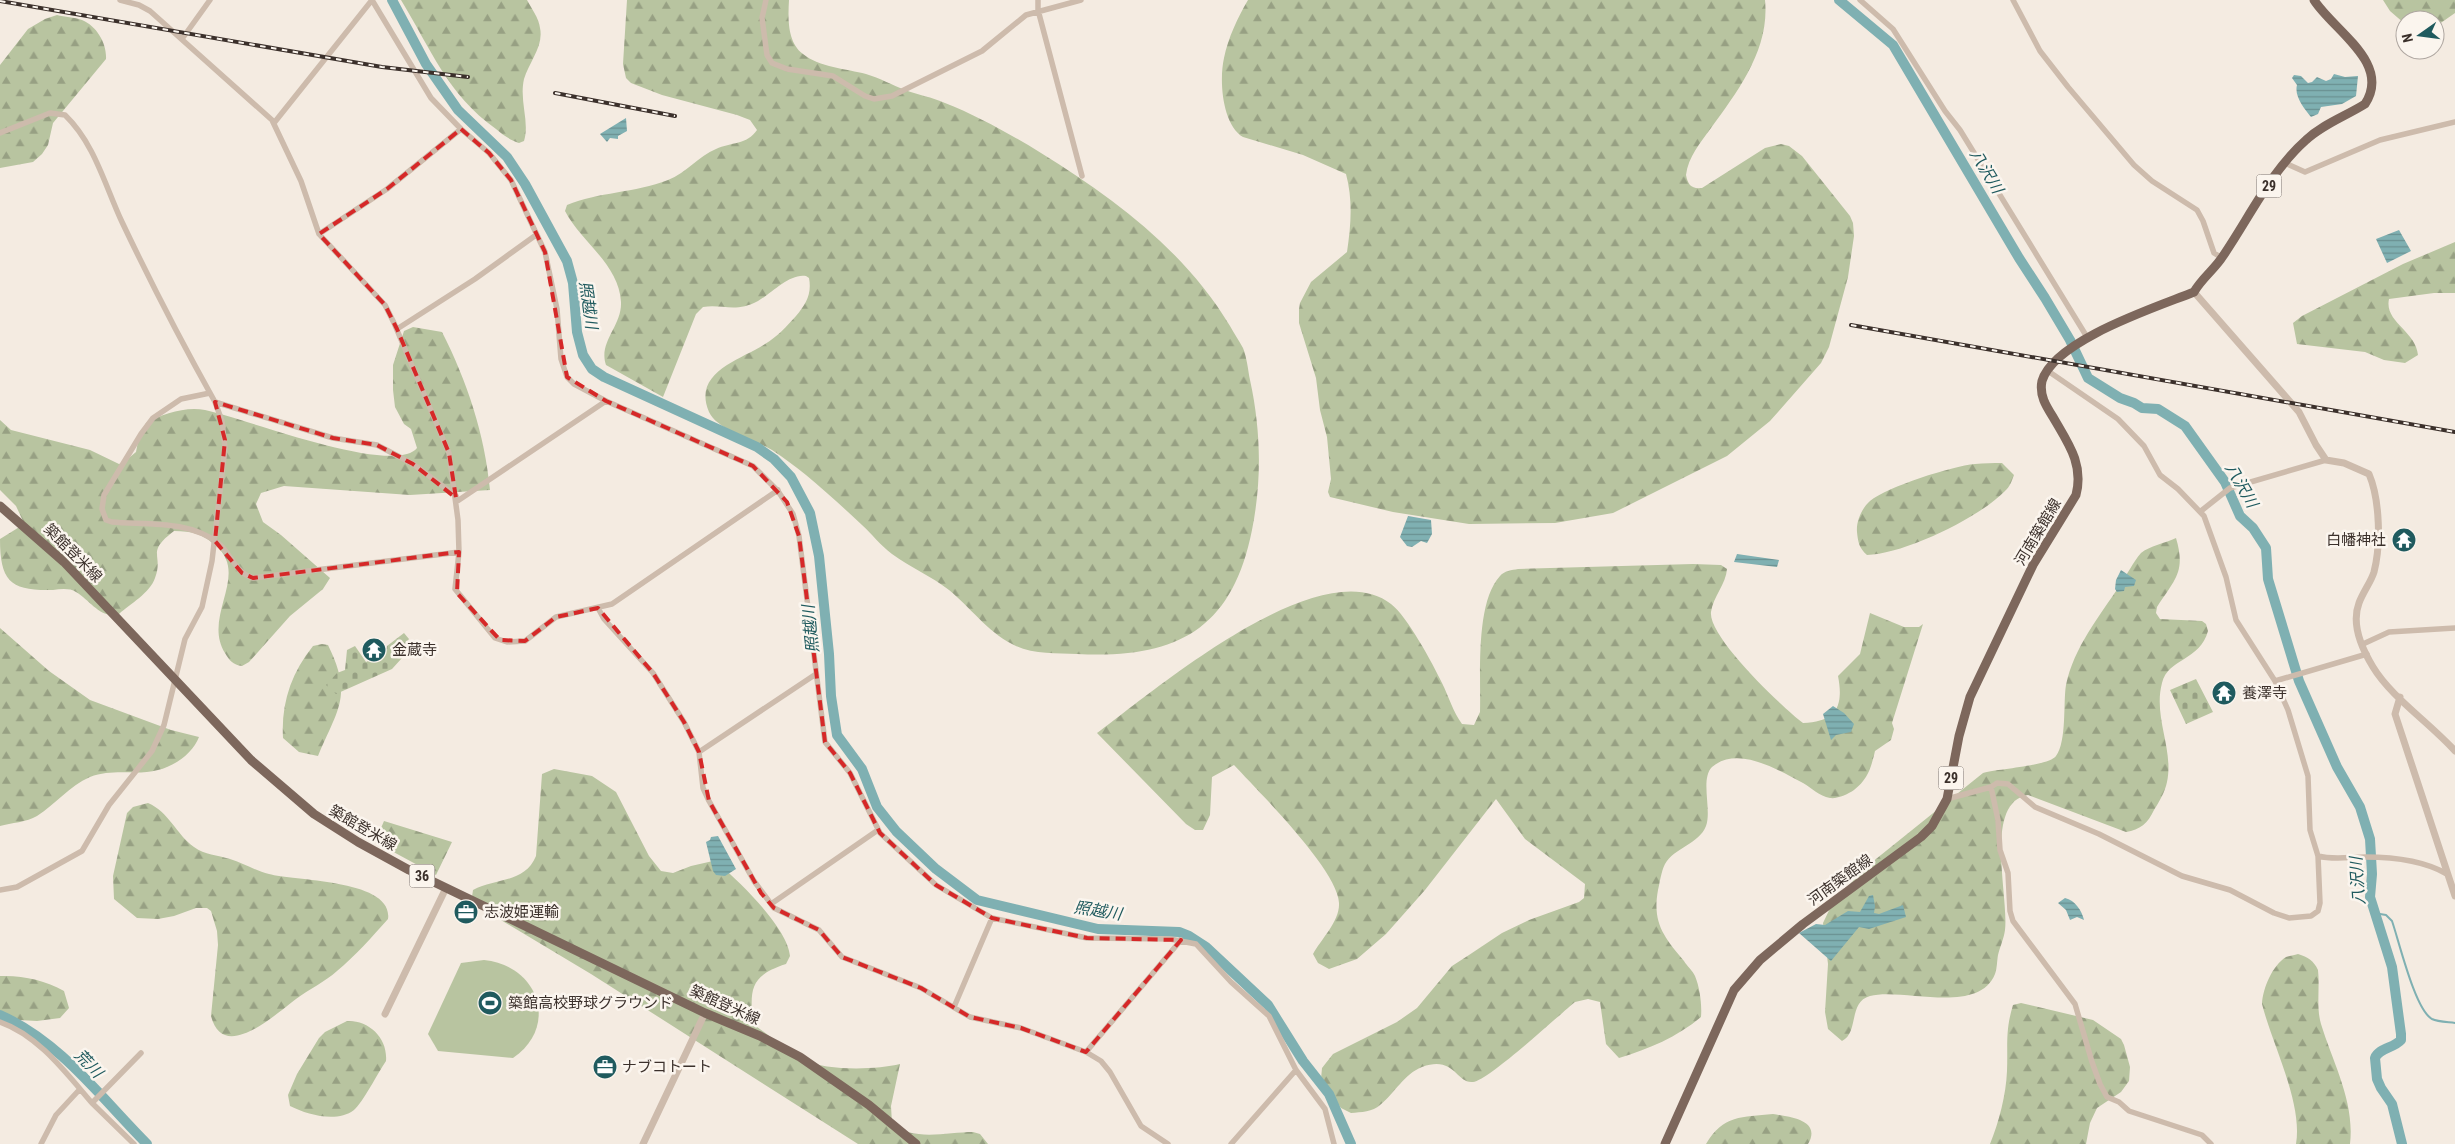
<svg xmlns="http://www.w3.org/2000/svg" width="2455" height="1144" font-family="'Roboto Condensed','Noto Sans JP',sans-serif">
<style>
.forest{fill:url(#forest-firs)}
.cemetery{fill:url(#cemetery-stones)}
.garden{fill:#b8c4a0}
.water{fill:url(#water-rules)}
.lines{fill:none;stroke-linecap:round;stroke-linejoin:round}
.stream{stroke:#7fb0b2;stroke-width:2}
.river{stroke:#7fb0b2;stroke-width:10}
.minor{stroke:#cdbbac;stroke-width:5.5}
.tertiary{stroke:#cdbbac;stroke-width:7}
.primary{stroke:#7d675c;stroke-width:9}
.rail-casing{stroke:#3b302b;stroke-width:4}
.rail{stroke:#fbf5ee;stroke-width:2;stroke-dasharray:5.5;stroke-linecap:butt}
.marked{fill:none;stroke:#d62828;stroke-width:4;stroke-dasharray:10 6;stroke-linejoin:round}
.labels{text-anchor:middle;stroke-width:5;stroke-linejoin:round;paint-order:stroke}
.shield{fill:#fbf5ee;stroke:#756b66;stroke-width:1}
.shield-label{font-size:14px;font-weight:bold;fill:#3b302b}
.street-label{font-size:15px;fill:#3b302b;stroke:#fbf5ee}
.poi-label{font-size:15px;fill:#3b302b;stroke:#fbf5ee;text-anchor:start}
.water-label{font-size:16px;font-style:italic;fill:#1f5a5e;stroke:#fbf5ee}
</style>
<defs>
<pattern id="forest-firs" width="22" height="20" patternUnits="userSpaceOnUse" patternTransform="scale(1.25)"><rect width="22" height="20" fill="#b8c4a0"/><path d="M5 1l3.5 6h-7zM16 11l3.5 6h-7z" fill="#97a083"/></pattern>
<pattern id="cemetery-stones" width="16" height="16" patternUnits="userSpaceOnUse" patternTransform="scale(1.25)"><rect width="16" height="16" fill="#b8c4a0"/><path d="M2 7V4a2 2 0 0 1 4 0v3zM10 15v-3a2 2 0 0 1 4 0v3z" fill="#97a083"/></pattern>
<pattern id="water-rules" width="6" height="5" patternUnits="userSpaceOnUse" patternTransform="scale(1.25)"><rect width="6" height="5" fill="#7fb0b2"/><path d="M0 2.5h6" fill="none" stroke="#699091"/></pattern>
</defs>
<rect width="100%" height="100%" fill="#f4ebe1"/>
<path class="forest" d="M401 0H527C531 8 539 18 540 28 544 46 529 62 524 79 519 101 530 122 524 141L519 143C510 140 503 135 496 129 447 94 431 49 401 0Z
M627 0H789C788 18 787 42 803 54 819 67 847 69 866 74 880 78 892 85 905 90 918 95 932 97 945 103 978 116 1010 134 1041 153 1114 198 1185 251 1230 326 1234 333 1239 341 1243 348 1247 358 1248 370 1250 380 1261 430 1262 480 1252 530 1232 631 1175 659 1077 654 1056 653 1031 655 1012 644 987 631 970 607 949 590 931 576 910 567 892 554 881 546 872 534 862 525 844 508 825 491 806 475 795 466 784 458 772 450 755 440 717 430 709 412 692 372 740 360 765 344 777 337 787 326 796 316 806 304 812 294 809 278L806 276C790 273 772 293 758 301 736 313 723 304 703 307L696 314 663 397 606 365C598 342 622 326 621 302 619 264 581 242 565 211L567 205C598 192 635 193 668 180 686 173 699 156 716 149 731 142 747 145 757 130L750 120 737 115 662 95 631 83 626 78 623 64Z
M1248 0H1765C1770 49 1738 91 1711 128 1701 142 1688 157 1686 175 1688 185 1691 189 1702 188L1765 148 1781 144 1789 146 1802 156 1850 216 1853 223 1854 236 1848 277 1829 347 1821 363 1770 421 1727 456 1613 513 1555 523 1469 524 1393 512 1330 497 1328 492 1331 479 1327 437 1320 410 1316 378 1299 323V309L1300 303 1311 282 1347 252C1351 225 1353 200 1346 174L1303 155 1243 137C1222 124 1219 80 1224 58 1228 38 1238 17 1248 0Z
M2383 0H2455V13L2435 27V20H2405V24L2390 11Z
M57 15C65 17 74 17 82 20 97 26 107 44 106 59L53 123 48 145 42 154 33 162 0 168V65L28 29 45 19Z
M2455 242V293H2434L2389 299C2384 322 2416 331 2418 355L2405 363 2384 360 2365 352 2297 344 2293 323 2302 316 2403 264Z
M413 327 442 332C467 381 485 435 490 490L410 495 284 486 261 493 256 504 263 522 281 535 330 578 323 589 290 616 249 662 242 666C233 665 229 660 225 653 202 616 250 575 216 546 203 534 192 531 174 531 145 553 164 554 155 578 150 593 130 604 119 614 100 619 91 601 76 592 70 588 61 589 53 590 11 591 0 582 0 539L21 526 23 521 16 506 0 490V420L11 430 90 450 119 464 124 462 136 452 139 436 146 423C162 414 186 406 205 410 241 417 394 477 417 448L411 429 404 424 395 407 393 390V365L404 331Z
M2002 463 2014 475C2012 480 2010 487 2005 491 1979 518 1904 554 1867 555 1859 548 1858 542 1857 532 1856 521 1862 508 1870 501 1887 487 1952 466 1975 464 1984 463 1993 463 2002 463Z
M2176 538C2186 572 2175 579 2157 607L2156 613 2160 619 2202 621 2206 624 2208 631C2200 661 2168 658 2162 683 2153 717 2174 749 2167 782 2165 792 2159 802 2154 810 2148 823 2140 830 2126 832L2028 795C1983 802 2009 897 2005 930 2004 938 2000 947 1998 955 1997 961 1997 969 1995 974 1978 1016 1902 987 1870 996 1848 1002 1859 1033 1842 1041L1828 1029 1825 1012 1828 964 1823 923 1834 900 1871 863 1983 773C1997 769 2049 766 2056 756 2067 741 2063 703 2066 685 2074 647 2099 617 2120 585 2127 575 2133 562 2141 553 2149 546 2166 543 2176 538Z
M1693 564 1721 565 1727 569C1726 584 1713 597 1711 612 1708 637 1782 707 1803 723 1836 722 1844 707 1838 676L1860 654 1870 613 1904 627H1919L1923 624 1892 723 1894 729 1891 740 1875 751C1871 768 1868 779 1854 790 1848 794 1838 799 1830 798 1819 796 1812 788 1803 783 1778 770 1738 745 1712 767 1700 779 1712 810 1706 826 1699 844 1674 848 1665 864 1661 872 1660 882 1658 890 1652 923 1664 937 1684 961 1687 966 1693 971 1695 976 1700 988 1702 1005 1701 1017 1677 1037 1649 1049 1619 1058L1606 1044 1600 1002 1588 999 1575 1002C1559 1015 1489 1080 1473 1082 1456 1084 1455 1055 1422 1067 1404 1074 1395 1093 1380 1105 1373 1112 1361 1112 1351 1113L1341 1108 1321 1079 1322 1068 1333 1054 1397 1022 1417 1008 1452 966 1469 955 1502 933 1529 920 1579 902 1584 898 1585 884 1525 839 1496 799 1425 890 1386 934 1357 959 1329 969 1318 963 1313 954C1321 939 1340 921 1339 903 1338 870 1258 791 1234 765L1212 777 1210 815 1203 830H1195L1186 824 1097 733C1154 691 1320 549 1391 604 1407 616 1433 664 1442 683 1449 697 1453 712 1462 724L1474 725 1480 712C1481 676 1475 603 1500 576 1504 571 1512 570 1518 569Z
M0 628 49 671 90 700 171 730 199 737C193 753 175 766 158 770 137 776 114 768 90 777 69 786 56 804 37 816 27 822 11 823 0 826Z
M322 644 328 645C353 696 338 708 318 756L299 752 283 738C281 704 291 673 313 646Z
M554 769 592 776 616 792 649 856 661 871 673 873 691 866 713 861 721 866C742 884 788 929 790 956L786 964C749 976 750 990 753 1024 769 1035 786 1051 804 1060 826 1071 876 1070 900 1064L891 1106 892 1123C912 1142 947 1132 973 1132L980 1134 988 1144H858L591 974 489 913 472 897 473 890C496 878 525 883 536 856L542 774Z
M148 803C169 812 176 834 194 847 205 855 217 855 230 859 243 863 256 871 269 874 293 881 394 879 388 919 372 937 355 956 337 971 325 982 309 989 296 999 277 1013 223 1064 211 1016L218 945 217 931 211 911 207 908H196L174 916 158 919 137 918 114 899 113 876 127 813 133 807Z
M384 821 452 842 436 875 375 842Z
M2298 954C2308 957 2314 961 2318 970 2320 988 2316 1007 2321 1024 2333 1063 2355 1102 2350 1144H2296C2303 1103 2272 1044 2262 1004 2263 988 2272 966 2286 957 2289 956 2295 955 2298 954Z
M0 976C22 975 45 980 64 991L69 1008 60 1018 37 1021 0 1019Z
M2021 1003 2093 1020 2121 1039 2124 1045 2130 1067 2129 1081 2121 1092 2097 1108 2090 1123 2086 1144H1990C1999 1122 2006 1095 2007 1071 2008 1045 2005 1031 2013 1005Z
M347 1021C369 1020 388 1038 386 1061 379 1071 362 1104 354 1110 337 1123 308 1115 290 1106L288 1095 297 1074 319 1038 325 1032Z
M1773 1114C1790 1117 1822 1120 1808 1144H1706C1723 1115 1742 1117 1773 1114Z"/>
<path class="cemetery" d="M404 633 409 639 400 651 402 658 392 669 336 694 326 685 337 673 345 670 347 650 355 646 366 662 386 652 387 646Z
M2196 679 2213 712 2186 724 2170 690Z"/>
<path class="garden" d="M484 960C538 965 560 1026 513 1058L438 1051 428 1034 461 963Z"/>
<path class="water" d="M2334 74 2345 77 2358 76 2356 96 2342 104 2321 107 2318 114 2311 117C2304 108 2294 96 2297 85L2292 78 2294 75 2301 76 2308 83 2312 82 2317 77 2326 81 2331 79Z
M626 118 627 131 618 136V139L610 138 607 142 600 134Z
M2399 230 2411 251 2387 263 2376 239Z
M1408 516 1431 520 1432 534 1427 543 1421 541 1412 547 1407 546 1400 537Z
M1737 554 1779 560 1777 567 1734 562Z
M2121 570 2136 580 2134 586 2125 587 2124 591 2117 592 2115 589 2116 580Z
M1833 706 1844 713 1854 724 1851 732 1836 735 1831 740 1823 714Z
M718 836 736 869 725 876 716 875 713 871 706 842 710 840 711 837Z
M1873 895 1875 906 1874 913 1879 914 1903 905 1906 917 1869 929 1859 927 1831 961 1799 933 1816 924 1825 925 1848 911 1860 912 1869 896Z
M2065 898C2075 900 2082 911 2084 920L2077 917 2070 920 2066 910 2058 903Z"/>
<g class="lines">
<path class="stream" d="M2374 913 2386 915 2392 921C2399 941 2415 1010 2432 1019 2438 1022 2448 1022 2455 1023"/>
<path class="river" d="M392 0 426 64 458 110 507 157 525 184 567 261 573 283 577 332 583 355 592 369 604 377 757 447 774 459 791 477 810 513 819 556 829 654 831 696 837 735 862 769 877 807 896 831 936 869 977 900 1098 929 1179 932 1189 936 1206 947 1268 1005 1303 1061 1329 1094 1351 1144
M1839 0 1893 45 2019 258 2045 298 2070 340 2088 378 2120 398 2134 403 2142 408 2158 409 2185 426 2225 482 2240 516 2253 528 2266 548 2268 579 2299 681 2337 767 2360 807 2370 839 2372 874 2370 897 2392 967 2401 1034V1040C2394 1048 2379 1048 2375 1058L2377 1079 2381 1088 2392 1104 2402 1144
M0 1015C61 1042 101 1098 147 1144"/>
<path class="minor" d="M120 0 139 5 150 11 272 120 301 181 319 234 385 305 394 323 449 453 458 520 459 552 455 589 495 638 507 642 525 641 556 617 612 604 778 490
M372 0 431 98 461 129 489 153 511 180 545 252 557 309 561 359 567 377 574 384 606 401 753 466 778 491 793 514 799 536 825 742 850 773 880 833 936 885 992 918 1087 938 1170 939 1196 944 1231 982 1269 1016 1296 1070 1325 1109 1334 1144
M766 0 762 18 767 55 772 63 787 69 833 76 865 96 874 99 892 96 982 51 1026 15 1081 0
M1038 0V10L1082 176
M1860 0 1893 29 1945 111 1960 130 2087 337
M2013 0 2040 51 2068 87 2134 165 2152 181 2197 210 2203 221 2214 253 2222 258
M182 39 210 0
M274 123 372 0
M0 133 50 113 65 115C95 144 105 186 122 222 151 283 182 343 215 402L222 421 225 448 212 561 202 607 185 639 164 725 152 751 109 805 82 851 17 887 0 890
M2285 163 2305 172 2380 140 2455 122
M319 234 387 189 461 129
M397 329 475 279 536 235
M210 393 181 399 153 418 141 434 104 495 102 509 106 520 112 522C146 525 189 520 218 543 231 553 235 573 253 578L459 552
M215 402 333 438 377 445 413 464 456 496
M456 502 606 401
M2201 511 2230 488 2326 460
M598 608 604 619 653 673 684 722 699 752 703 788 709 801 754 881 774 908 819 930 842 957 921 988 970 1017 1021 1028 1086 1052 1101 1061 1110 1072 1141 1126 1168 1144
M2363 644 2389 632 2455 628
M2275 681 2367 654
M699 752 816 674
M1991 787 1998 820 2000 850 2008 873 2010 911 2013 921 2075 1004 2092 1062 2100 1084 2107 1097 2119 1102 2129 1111 2202 1135 2211 1144
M1947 799 1991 787 1997 783 2008 784 2035 807 2099 834 2182 876 2230 890 2274 913 2289 918 2311 916 2318 911 2320 903 2318 856 2310 830 2308 776 2288 710 2275 681 2236 620 2226 577 2204 516 2178 489 2160 475 2144 446 2118 419 2048 371
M2318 856C2333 860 2349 857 2365 857 2393 857 2423 860 2447 874
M771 904 878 830
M954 1007 992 918
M0 1022C38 1035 66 1073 92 1103L141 1053
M1086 1052 1181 940
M92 1103 134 1144
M41 1144 56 1115 80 1089
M1231 1144 1296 1070"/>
<path class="tertiary" d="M2194 292 2299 412 2316 445 2326 460 2344 463 2369 474C2380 500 2381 545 2374 572 2371 582 2363 592 2359 603 2351 624 2362 649 2373 667 2391 697 2431 724 2455 751
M2400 697 2395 714 2455 896
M385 1014 446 888
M643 1144 705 1013"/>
<path class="primary" d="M0 506 64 562 251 760 314 814 358 842 409 870 705 1013 760 1036 800 1057 869 1105 916 1144
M1665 1144 1734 990 1760 960 1803 924 1921 837 1932 826 1947 799 1959 736 1970 697 2033 565 2076 495C2084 464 2068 443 2053 417 2046 406 2039 395 2042 381 2054 340 2157 307 2194 292 2202 278 2215 269 2223 256 2249 218 2271 171 2306 140 2323 124 2346 116 2365 104 2392 63 2333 30 2314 0"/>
<defs>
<path id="rail" d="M0 1 382 67 468 77
M555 93 675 116
M1851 325 2455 432"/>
</defs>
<use href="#rail" class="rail-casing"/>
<use href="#rail" class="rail"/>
</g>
<path class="marked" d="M461 129 489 153 511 180 545 252 567 377 606 401 753 466 787 502 799 536 825 742 850 773 880 833 936 885 992 918 1087 938 1181 940 1086 1052 1021 1028 970 1017 921 988 842 957 819 930 774 908 761 893 709 801 699 752 684 722 653 673 598 608 556 617 525 641 500 640 457 593 459 552 253 578 242 573 215 541 225 440 215 402 333 438 377 445 413 464 456 498 449 453 397 329 385 305 319 234 387 189Z"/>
<defs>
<symbol id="temple-disc" viewBox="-11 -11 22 22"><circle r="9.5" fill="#1f5a5e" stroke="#fbf5ee"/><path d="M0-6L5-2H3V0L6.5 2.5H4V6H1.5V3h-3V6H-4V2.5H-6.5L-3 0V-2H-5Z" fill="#fff"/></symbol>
<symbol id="office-disc" viewBox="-11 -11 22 22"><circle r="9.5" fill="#1f5a5e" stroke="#fbf5ee"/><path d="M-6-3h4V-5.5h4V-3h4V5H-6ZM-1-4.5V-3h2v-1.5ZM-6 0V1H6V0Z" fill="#fff"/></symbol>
<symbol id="stadium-disc" viewBox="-11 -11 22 22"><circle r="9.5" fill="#1f5a5e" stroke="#fbf5ee"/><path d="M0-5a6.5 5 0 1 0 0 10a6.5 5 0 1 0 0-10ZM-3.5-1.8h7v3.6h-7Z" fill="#fff"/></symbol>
</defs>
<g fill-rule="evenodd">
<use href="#temple-disc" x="2390" y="526" width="28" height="28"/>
<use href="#temple-disc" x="360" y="636" width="28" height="28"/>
<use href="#temple-disc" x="2210" y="679" width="28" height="28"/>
<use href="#office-disc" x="452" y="898" width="28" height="28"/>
<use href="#stadium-disc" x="476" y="989" width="28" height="28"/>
<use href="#office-disc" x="591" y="1053" width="28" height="28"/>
</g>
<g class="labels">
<g class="shield">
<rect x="2256.5" y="174.5" width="25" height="23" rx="4"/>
<rect x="1938.5" y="766.5" width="25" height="23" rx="4"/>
<rect x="409.5" y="864.5" width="25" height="23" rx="4"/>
</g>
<g class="shield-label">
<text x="2269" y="191">29</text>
<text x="1951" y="783">29</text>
<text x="422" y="881">36</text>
</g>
<g class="street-label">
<text transform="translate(2038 532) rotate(-59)" y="5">河南築館線</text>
<text transform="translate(73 553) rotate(45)" y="5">築館登米線</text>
<text transform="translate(363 828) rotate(30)" y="5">築館登米線</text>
<text transform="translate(1840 880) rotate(-36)" y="5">河南築館線</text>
<text transform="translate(725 1005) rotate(24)" y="5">築館登米線</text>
</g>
<g class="poi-label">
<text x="2386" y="545" text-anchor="end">白幡神社</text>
<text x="392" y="655">金蔵寺</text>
<text x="2242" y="698">養澤寺</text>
<text x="484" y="917">志波姫運輸</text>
<text x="508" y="1008">築館高校野球グラウンド</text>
<text x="622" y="1072">ナブコトート</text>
</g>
<g class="water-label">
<text transform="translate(1987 171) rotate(59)" y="6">八沢川</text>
<text transform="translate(589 305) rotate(82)" y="6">照越川</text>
<text transform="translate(2242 485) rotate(60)" y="6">八沢川</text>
<text transform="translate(810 629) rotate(-96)" y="6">照越川</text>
<text transform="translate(2357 881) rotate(-94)" y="6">八沢川</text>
<text transform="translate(1098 910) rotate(9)" y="6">照越川</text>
<text transform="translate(89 1063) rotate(46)" y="6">荒川</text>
</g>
</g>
<g transform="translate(2420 35) rotate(256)"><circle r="24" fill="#fbf5ee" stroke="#aea6a0"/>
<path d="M0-4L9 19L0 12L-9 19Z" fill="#1f5a5e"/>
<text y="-8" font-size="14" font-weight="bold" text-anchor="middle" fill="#3b302b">N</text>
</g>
</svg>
